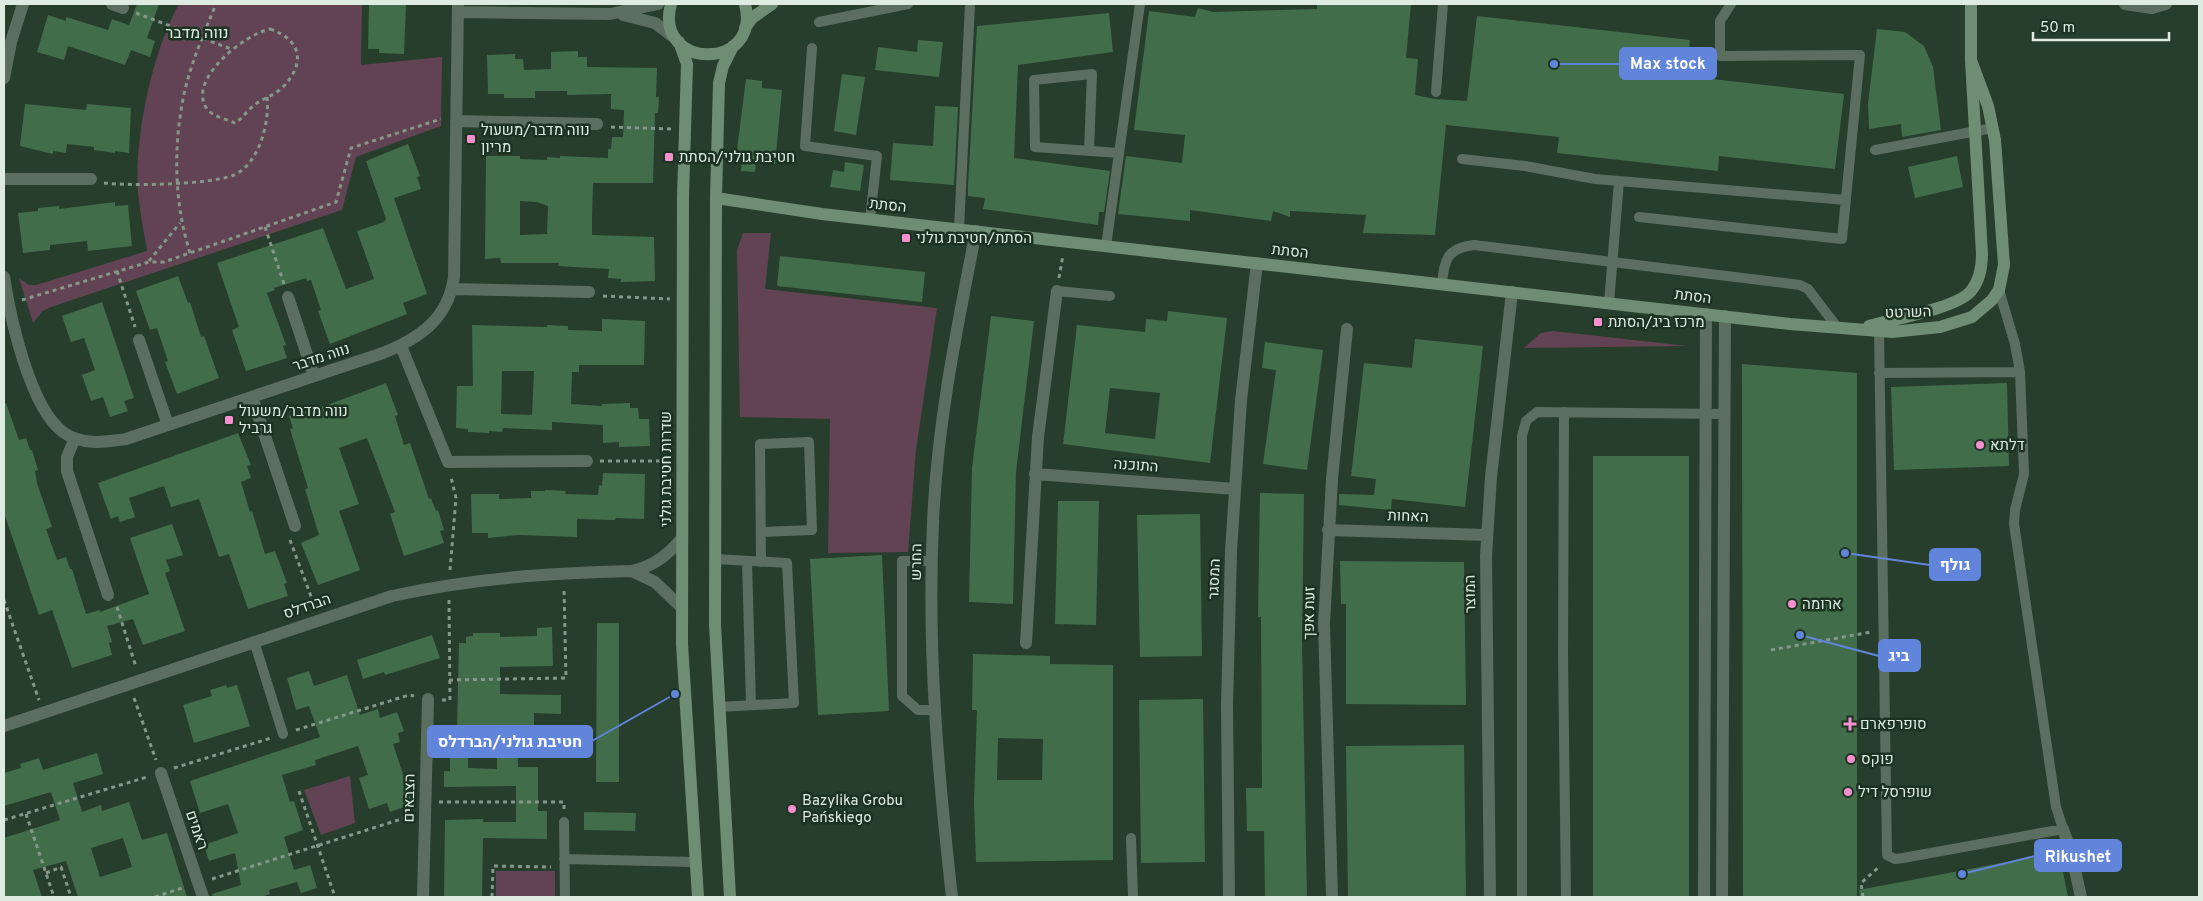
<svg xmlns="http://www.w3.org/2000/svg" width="2203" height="901" font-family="Overpass,Heebo,sans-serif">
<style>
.green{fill:#614354}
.building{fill:#416d4b;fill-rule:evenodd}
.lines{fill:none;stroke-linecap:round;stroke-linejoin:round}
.path{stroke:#859789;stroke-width:3;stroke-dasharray:4 4;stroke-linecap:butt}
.lane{stroke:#5c6e5f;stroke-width:10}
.street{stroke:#5c6e5f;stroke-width:12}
.secondary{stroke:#6f8d74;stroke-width:12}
.poi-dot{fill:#f790cf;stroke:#1d3322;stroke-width:2}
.labels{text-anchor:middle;stroke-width:5;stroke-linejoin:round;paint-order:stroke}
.poi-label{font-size:15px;fill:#ddebe0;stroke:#1d3322;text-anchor:start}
.street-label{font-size:15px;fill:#ddebe0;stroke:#1d3322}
.neighbourhood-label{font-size:16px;fill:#ddebe0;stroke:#1d3322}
.leader{fill:none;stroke:#6085db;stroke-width:2}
.callout-dot{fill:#6085db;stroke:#1d3322;stroke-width:2}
.callout{fill:#6085db;stroke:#6085db;stroke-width:2}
.callout-label{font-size:16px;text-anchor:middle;font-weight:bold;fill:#fff}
</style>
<rect width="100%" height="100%" fill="#273e2c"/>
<path class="green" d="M179 4H362L361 65 442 57 441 126 356 157 342 210 51 307 43 311 33 323 19 278 29 285H36L147 251C144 232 140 213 138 193 134 138 152 52 179 4Z
M743 233H771L765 289 937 308 916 450 908 552 828 553 830 419 740 417 737 250Z
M1553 331 1687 346 1524 348 1541 333Z
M350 776 355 823 321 835 304 790Z
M496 871H555V897H496Z"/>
<path class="building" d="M137 4H159L147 38 155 41 150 57 131 50 125 65 68 46 64 60 37 52 48 15 66 21V17L108 30 112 19 129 25Z
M369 4H406L404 54 379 53V49H368Z
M1317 4H1411L1406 58 1418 59 1415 95 1435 99 1467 101 1477 16 1690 40 1686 76 1844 94 1835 169 1719 156 1718 171 1557 153 1559 137 1446 125 1435 235 1363 233 1366 215 1290 211V217L1273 211 1271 221 1190 210V221L1118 214 1126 156 1182 163 1185 135 1134 130 1149 11 1195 17 1198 8 1213 12 1317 9Z
M1109 13 1113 52 1018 65 1014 158 1110 171 1104 212H1099L1098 225 983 209 985 198 968 196V186L977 26Z
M1877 29 1905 32 1924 46 1933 67 1941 130 1902 137 1901 124 1869 129 1868 103Z
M918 40 943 42 939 77 875 70 878 47 917 52Z
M578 51V57H587V67L657 68 656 97H659L658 113H655L653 183H593L592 221V235L654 237 655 281 621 282V279L608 278 609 269 558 266 559 263H501L500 258 485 259 486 156H520V159L547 160V157L560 158V156L608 158V149H611L612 137H623L624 110 611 109V94L567 95V91H535V98H504V94H488L487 55 515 54V59H523L524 70 551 69V52ZM520 201 537 202 548 206 547 234 520 235Z
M842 74 865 77 856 135 834 131Z
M746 79 762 81V88L782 90 775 164 756 163 755 172 741 171 742 158 736 157Z
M25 104 86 110 87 104 131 108 129 153 115 151V153L94 150V147L67 144 66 153 53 151V154L20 146Z
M935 106 958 107 954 185 890 180 893 143 933 146Z
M408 144 420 176 417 177 421 189 394 198 427 294 403 303 407 314 330 344 318 311 321 310 311 280 307 281 306 278 274 288 275 290 267 293 286 345 283 346 287 358 246 371 232 330 239 327 217 263 323 228 346 289 374 279 357 231 384 222 386 219 366 161Z
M1957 156 1963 187 1915 198 1908 167Z
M845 162 864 165 860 191 830 187 833 170 844 172Z
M115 202V206L128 205 132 246 88 251 87 241 50 245V250L23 253 18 213 38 211V208L59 206V209Z
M780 256 925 272 922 302 777 286Z
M178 276 188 303 190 302 201 337 204 336 219 378 177 394 165 362 168 361 157 328 150 330 136 291Z
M102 302 134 398 124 401 128 411 110 417 103 397 91 401 82 375 95 370 84 338 71 342 62 316Z
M1168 311 1227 318 1210 463 1063 444 1077 325 1145 332 1146 319 1167 321ZM1110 388 1160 393 1155 439 1105 433Z
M991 316 1034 321 1016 472 1013 604 969 602 972 468Z
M602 319 645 321 644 365H579V372H572L571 404 602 406V404L630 403V408H638L639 419H649L650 446 619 447V442L603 443V425L552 422V430L503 428 502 432 489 431V433L468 432V429L456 428 457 386H473L472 325 547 327V325L568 326V330L602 331ZM502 371H534L532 415 501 414Z
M1415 339 1483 346 1465 507 1392 499 1391 510 1339 505V494L1374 495 1376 479 1351 476 1364 363 1412 368Z
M1265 342 1323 350 1307 470 1263 464 1276 370 1262 368Z
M1742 364 1857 373V897H1743Z
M386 383 398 415 395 416 404 445 410 443 429 499 431 498 436 511 438 510 444 530 440 531 444 543 404 556 390 514 395 512 367 438 339 448 359 504 339 511 360 570 318 585 301 543 319 535 305 489 308 488 290 429 293 428 289 416 330 404Z
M2007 383 2009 466 1894 470 1891 387Z
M6 403 19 440 26 438 30 450H32L38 470 35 471 37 483 52 527 46 529 57 560 66 557 70 569H72L86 614 100 610V612L149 594 130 538 172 524 183 555 166 560 170 571 165 573 185 631 143 645 133 619 107 626 112 642 109 643 112 655 72 668 52 610 39 615 4 513V404Z
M238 433 251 465 247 466 251 478 241 482 250 512 252 511 265 554 275 551 287 583 284 584 288 596 248 609 229 554 219 557 199 499 171 507 164 486 129 498 135 517 120 522 118 516 111 519 98 483Z
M1593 456H1689V897H1593Z
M603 473 645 474 644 519 616 518 615 520 577 519V537L519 535 488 538V533H472L471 494H499V499L531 498V491H545V490L566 491 565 494 598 495 599 485 602 486Z
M1260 493 1304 494 1302 642 1307 897H1265L1264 831H1247L1246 788H1262L1261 617H1258Z
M1058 501H1099L1096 625 1055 624Z
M1200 514 1202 656 1140 657 1137 515Z
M882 555 889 711 818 715 810 559Z
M1340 561 1464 562 1466 705 1346 704V604H1341Z
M597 623H619V782H596Z
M552 627 553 666 500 667V694L561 695V714L534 713V728H517L518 767H538V811H547V839L483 838 482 897H444L445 820 483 819V822H516V786L444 787V771H450V752H468V768L497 769V740L435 739V730L457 727 459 643H466V637L473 636V633H500V637L537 636V628Z
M432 635 440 658 385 675 384 672 363 679 357 660Z
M973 654 1050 656V664L1113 665V860L976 862 974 803 977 710H972ZM998 738 1043 739 1042 780H997Z
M309 671 314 686 347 675 360 715 378 709 380 718 397 712 404 731 398 733 400 742 393 744 413 804 390 812 387 803 369 809 359 778 368 775 358 746 315 760 316 765 282 775 290 802 294 801 303 830 284 837 294 870 310 865 317 888 301 893 297 882 269 890 270 894 261 897H213L212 894 241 885 235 853 209 861 204 845 238 833 228 804 200 813 190 781 320 737 309 706 296 710 287 678Z
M226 685 227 688 237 685 250 726 194 743 183 705 212 696 210 690Z
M1203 699 1205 862 1141 863 1139 700Z
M1464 745 1466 897H1348L1346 746Z
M97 753 103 774 73 783 82 812 101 805 102 811 129 802 142 840 167 833 187 897H78L66 861 33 870 42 897H4V838L60 820 51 792 4 806V773L21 768 20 764 39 758 43 770ZM123 838 132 867 100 877 91 848Z
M584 812 636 813 635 831 584 830Z
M2059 852 2068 897H1860L1859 890Z"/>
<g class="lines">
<path class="path" d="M136 13 231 49
M270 29C302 40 306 64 282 88 273 96 261 99 252 107 246 112 242 119 235 123 226 119 214 117 207 109 186 80 245 34 270 29Z
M611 127 672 129
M104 183C132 186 209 185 234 175 259 164 270 122 267 97
M265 227 284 284
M190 253C174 202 173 147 184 94 191 63 204 33 216 4
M149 261 180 223
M117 271 135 327
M1059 278 1063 255
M603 296 670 299
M22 300 149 262H164L336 202 351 148 441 119
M600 461H669
M290 540 315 607
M450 570 456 498 451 477
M4 600 39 700
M117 607 136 667
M1771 650 1871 632
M449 680 566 678 564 588
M134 698 156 760
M442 700H450L449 598
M296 730 409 695 414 696
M174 768 271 738
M299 791 335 897
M439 802H564V811
M26 814 54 897
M4 820 147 777
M46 873 61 867 71 897
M212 879 411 816
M155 897 185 887
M492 897 493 866 551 867
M1863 897 1861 883 1880 866"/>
<path class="lane" d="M819 22 908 4
M812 48 805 146 877 156 870 219
M1436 92 1443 4
M1875 150 1993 128
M1089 151 1092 74 1034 80 1035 147 1119 153
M1462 159 1525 166 1595 179 1846 200
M1639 217 1842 239 1860 55 1720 56V21L1731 4
M959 229 970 4
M1106 246 1140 4
M1442 284C1444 260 1447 248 1474 245L1800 285 1808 289 1837 327
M1057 291 1110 296
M1609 303 1619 181
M1879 330 1887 855 1895 859 1903 858 2063 829 2056 807 2014 524 2015 510 2024 474 2020 372 2015 344 1999 290
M1879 373 2020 372
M1564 412 1563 655 1566 897
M715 559 787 563 794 703 719 707
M747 561 751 705
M932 561H902V696L918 710H935
M761 562 760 444 809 442 812 530 762 532
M254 641 283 734
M564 822 565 897
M1131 838 1133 897
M564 859 695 862
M1522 897V436L1526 421 1537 412 1725 414"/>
<path class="street" d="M112 4 123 8
M2125 4 2152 8 2166 4
M458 12 610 14 658 4
M623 15 655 23 676 39
M4 78 11 42 23 4
M456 121 597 124
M4 179H91
M4 277C10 317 30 408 63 432 82 446 105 442 126 439L383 353C420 338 448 319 454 277L458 4
M452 289 589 292
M288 297 314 376
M139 340 168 425
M401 346 448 462 587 461
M252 397 295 526
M75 438 67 457V471L108 595
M1035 474 1235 489
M1328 530 1487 535
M632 571 655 582 682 608
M1026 643 1038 437 1057 291
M4 726 392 596C472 578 551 573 632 571 654 566 668 555 682 538
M161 773 203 897
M2063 829 2071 852 2081 897
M423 897 428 699
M952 897C938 773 927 648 933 523 937 424 957 328 976 231
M1229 897 1227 706 1231 551 1241 400 1257 263
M1332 897 1324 624 1332 479 1347 329
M1490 897 1486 556 1491 477 1512 292
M1704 897 1706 314
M1722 897 1725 316"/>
<path class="secondary" d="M671 4C653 70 762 72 745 4
M745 28 752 18 772 4
M679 42 687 64 683 197 682 644 698 897
M716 198 822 214 1790 324 1892 332 1940 327 1972 317 1992 300 1999 290 2004 265 1995 140 1988 106 1971 60
M1869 326C1893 319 1957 308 1971 291 1980 280 1982 267 1982 254L1971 60V4
M730 897 715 625 716 198 719 83 723 66 733 46"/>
</g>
<g class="poi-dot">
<rect x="466" y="134" width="10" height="10" rx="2.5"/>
<rect x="664" y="152" width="10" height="10" rx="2.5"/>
<rect x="901" y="233" width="10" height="10" rx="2.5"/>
<rect x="1593" y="317" width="10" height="10" rx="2.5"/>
<rect x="224" y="415" width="10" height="10" rx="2.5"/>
<circle cx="1980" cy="445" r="5"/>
<circle cx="1792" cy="604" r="5"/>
<path d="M1847.5 716.5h5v5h5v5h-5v5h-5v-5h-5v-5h5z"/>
<circle cx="1851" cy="759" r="5"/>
<circle cx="1848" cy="792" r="5"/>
<circle cx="792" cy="809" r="5"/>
</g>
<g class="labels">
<g class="poi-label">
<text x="481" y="135">נווה מדבר/משעול<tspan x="481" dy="17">מריון</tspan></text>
<text x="679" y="162">חטיבת גולני/הסתת</text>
<text x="916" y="243">הסתת/חטיבת גולני</text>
<text x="1608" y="327">מרכז ביג/הסתת</text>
<text x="239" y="416">נווה מדבר/משעול<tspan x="239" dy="17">גרביל</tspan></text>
<text x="1990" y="450">דלתא</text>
<text x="1802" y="609">ארומה</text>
<text x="1860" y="729">סופרפארם</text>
<text x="1861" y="764">פוקס</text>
<text x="1858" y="797">שופרסל דיל</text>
<text x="802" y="805">Bazylika Grobu<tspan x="802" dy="17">Pańskiego</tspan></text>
</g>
<g class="street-label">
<text transform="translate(888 205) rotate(6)" y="5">הסתת</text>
<text transform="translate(1290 251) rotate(6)" y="5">הסתת</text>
<text transform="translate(1693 296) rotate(7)" y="5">הסתת</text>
<text transform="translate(1908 312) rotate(-2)" y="5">השרטט</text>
<text transform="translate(321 357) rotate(-18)" y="5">נווה מדבר</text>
<text transform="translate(1136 465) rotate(4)" y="5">התוכנה</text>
<text transform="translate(666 469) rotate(-90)" y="5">שדרות חטיבת גולני</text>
<text transform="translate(1408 516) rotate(2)" y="5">האחות</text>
<text transform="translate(916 562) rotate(-89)" y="5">החרש</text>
<text transform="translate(1214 579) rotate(-88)" y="5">המסגר</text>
<text transform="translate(1470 594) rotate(-91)" y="5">המוצר</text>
<text transform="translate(307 606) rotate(-19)" y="5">הברדלס</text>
<text transform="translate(1309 613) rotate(-89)" y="5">זעת אפך</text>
<text transform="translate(409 798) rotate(-89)" y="5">הצבאים</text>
<text transform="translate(197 830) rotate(71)" y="5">ראמים</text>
</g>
<g class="neighbourhood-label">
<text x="197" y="38">נווה מדבר</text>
</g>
</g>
<path class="leader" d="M1554 64L1620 64M1845 553L1930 565M1800 635L1879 656M675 694L592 741M1962 874L2035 856"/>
<g class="callout-dot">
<circle cx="1554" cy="64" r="5"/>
<circle cx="1845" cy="553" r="5"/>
<circle cx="1800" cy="635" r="5"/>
<circle cx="675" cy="694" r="5"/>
<circle cx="1962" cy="874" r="5"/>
</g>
<g class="callout">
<rect x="1620" y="48" width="96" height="31" rx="5"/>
<rect x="1930" y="549" width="50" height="31" rx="5"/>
<rect x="1879" y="640" width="41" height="31" rx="5"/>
<rect x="428" y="726" width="164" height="31" rx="5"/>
<rect x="2035" y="840" width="86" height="31" rx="5"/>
</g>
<g class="callout-label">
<text x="1668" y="69">Max stock</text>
<text x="1955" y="570">גולף</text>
<text x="1899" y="661">ביג</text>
<text x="510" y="747">חטיבת גולני/הברדלס</text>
<text x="2078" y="862">Rikushet</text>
</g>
<rect width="2203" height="901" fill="none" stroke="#ddebe0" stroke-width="10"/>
<path d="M2033 32v8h136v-8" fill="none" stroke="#ddebe0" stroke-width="2.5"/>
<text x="2040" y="32" font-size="15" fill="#ddebe0" stroke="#1d3322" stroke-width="4" paint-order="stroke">50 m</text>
</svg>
